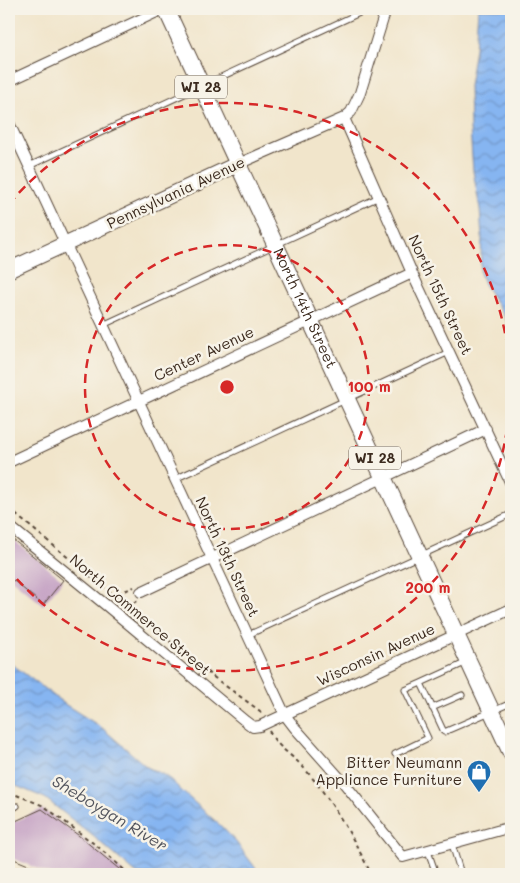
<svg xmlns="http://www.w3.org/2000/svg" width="520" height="883" font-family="Mali,sans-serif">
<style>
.water{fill:url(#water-waves);stroke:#607088}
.building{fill:#c29ec2}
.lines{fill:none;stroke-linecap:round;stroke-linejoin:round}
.lane-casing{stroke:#564638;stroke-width:7}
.street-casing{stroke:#564638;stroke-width:12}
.secondary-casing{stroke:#564638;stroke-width:17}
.primary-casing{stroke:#564638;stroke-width:18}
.path{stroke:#564638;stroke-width:2;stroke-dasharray:4 4;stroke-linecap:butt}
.lane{stroke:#fff;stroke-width:5}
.street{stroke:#fff;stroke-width:10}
.secondary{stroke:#fff;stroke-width:15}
.primary{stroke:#fff;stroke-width:16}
.ring{fill:none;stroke:#d62828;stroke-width:2.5;stroke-dasharray:9 6}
.labels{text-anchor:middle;stroke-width:5;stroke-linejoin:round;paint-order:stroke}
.shield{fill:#f7f3e8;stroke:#73665b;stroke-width:1}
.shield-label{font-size:14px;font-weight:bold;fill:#3b2a1e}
.street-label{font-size:15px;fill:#3b2a1e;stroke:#f7f3e8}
.poi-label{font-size:15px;fill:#3b2a1e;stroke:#f7f3e8;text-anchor:end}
.water-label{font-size:16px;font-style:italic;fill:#52545d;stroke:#f7f3e8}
.centre{fill:#d62828;stroke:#f7f3e8;stroke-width:2.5}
.ring-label{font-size:15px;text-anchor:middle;font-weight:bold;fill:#d62828;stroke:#f7f3e8;stroke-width:5;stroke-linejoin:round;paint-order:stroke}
</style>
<defs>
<pattern id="water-waves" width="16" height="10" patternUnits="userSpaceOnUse" patternTransform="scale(1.25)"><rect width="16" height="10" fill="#86b5f1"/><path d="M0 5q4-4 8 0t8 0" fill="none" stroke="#6f93c3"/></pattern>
</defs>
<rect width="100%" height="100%" fill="#f7f3e8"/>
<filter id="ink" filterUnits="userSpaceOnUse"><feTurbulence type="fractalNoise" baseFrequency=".02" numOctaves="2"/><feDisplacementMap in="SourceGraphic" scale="10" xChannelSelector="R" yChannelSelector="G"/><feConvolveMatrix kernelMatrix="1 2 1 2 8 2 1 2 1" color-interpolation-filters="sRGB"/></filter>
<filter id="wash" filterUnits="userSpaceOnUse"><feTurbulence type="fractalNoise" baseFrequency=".0096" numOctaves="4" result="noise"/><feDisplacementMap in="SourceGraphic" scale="20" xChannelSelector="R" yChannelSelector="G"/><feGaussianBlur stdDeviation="1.12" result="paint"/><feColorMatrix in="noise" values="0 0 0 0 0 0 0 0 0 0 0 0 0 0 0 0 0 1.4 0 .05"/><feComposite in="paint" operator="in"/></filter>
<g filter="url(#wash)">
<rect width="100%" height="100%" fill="#f1e5cb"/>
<path class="water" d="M478 9H511V333L505 317 484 284 480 273 482 239 480 209 473 171 470 128 469 86 475 48Z
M9 662 66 705 101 727 147 767 162 774 171 780 185 794 222 827 236 842 260 874H137L94 837 45 798 9 783Z"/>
<g id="blocks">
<path class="building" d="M12 539 63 580 43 605 9 577V543Z
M42 809 78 835 125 874H50L9 857V824Z"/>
</g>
</g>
<g filter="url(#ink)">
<use href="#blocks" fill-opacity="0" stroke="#564638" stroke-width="1"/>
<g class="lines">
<defs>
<path id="lane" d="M29 166 368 9
M103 325 379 197
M175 479 449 352
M248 635 511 514
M467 662 421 683 444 732 511 703
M432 708 462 695
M395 754 428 738 405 690 421 683
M9 811 17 806
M452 844 461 874
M428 851 436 874"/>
<path id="street" d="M9 81 163 9
M344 118 412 273 511 484
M9 123 285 715 295 728 344 783 403 857 511 827
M238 164 344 118 351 112 360 93 386 9
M9 462 412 273
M9 526 107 606 245 721 253 727 260 726 511 609
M141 592 486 429"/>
<path id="secondary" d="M9 270 238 164"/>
<g id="primary">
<path id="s1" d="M166 9 511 753"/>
</g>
</defs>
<use href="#lane" class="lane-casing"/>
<use href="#street" class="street-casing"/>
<use href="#secondary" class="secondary-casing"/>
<use href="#primary" class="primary-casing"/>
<path class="path" d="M9 509 212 676 260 711 262 716
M112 599 115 595 134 587
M127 607 138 600
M269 731C278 748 291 754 303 767 330 797 354 839 371 874
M9 792 44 806 97 846 129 874"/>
<use href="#lane" class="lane"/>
<use href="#street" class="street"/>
<use href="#secondary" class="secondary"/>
<use href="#primary" class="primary"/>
</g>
</g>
<g class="ring">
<circle cx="227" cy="387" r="142"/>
<path d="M9 204A284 284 0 1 1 9 570"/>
</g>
<defs>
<symbol id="shop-pin" viewBox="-11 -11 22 30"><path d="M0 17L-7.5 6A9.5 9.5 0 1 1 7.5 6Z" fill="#1f6fb2" stroke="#f7f3e8"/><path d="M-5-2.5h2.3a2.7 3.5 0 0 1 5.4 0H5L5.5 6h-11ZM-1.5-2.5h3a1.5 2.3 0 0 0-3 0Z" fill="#fff"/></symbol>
</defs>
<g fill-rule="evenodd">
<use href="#shop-pin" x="465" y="758" width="28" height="38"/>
</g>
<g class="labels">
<g class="shield">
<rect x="175" y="75.5" width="52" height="23" rx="4"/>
<rect x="349" y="446.5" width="52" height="23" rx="4"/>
</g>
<g class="shield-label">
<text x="201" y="92">WI 28</text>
<text x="375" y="463">WI 28</text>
</g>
<g class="street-label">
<text transform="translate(176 193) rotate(-25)" y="5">Pennsylvania Avenue</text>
<text transform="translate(440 295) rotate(65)" y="5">North 15th Street</text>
<text dy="5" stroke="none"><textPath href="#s1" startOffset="330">North 14th Street</textPath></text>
<text transform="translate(204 354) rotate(-25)" y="5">Center Avenue</text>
<text transform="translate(227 557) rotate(65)" y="5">North 13th Street</text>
<text transform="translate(140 615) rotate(40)" y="5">North Commerce Street</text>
<text transform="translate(376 655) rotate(-25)" y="5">Wisconsin Avenue</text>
</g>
<g class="poi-label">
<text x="462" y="768">Bitter Neumann<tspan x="462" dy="17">Appliance Furniture</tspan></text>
</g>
<g class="water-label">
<text transform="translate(110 813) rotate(31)" y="6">Sheboygan River</text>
</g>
</g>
<circle cx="227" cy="387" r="8" class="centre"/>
<g class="ring-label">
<text x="369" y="392">100 m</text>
<text x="428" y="593">200 m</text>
</g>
<rect width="520" height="883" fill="none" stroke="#f7f3e8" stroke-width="30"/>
</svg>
